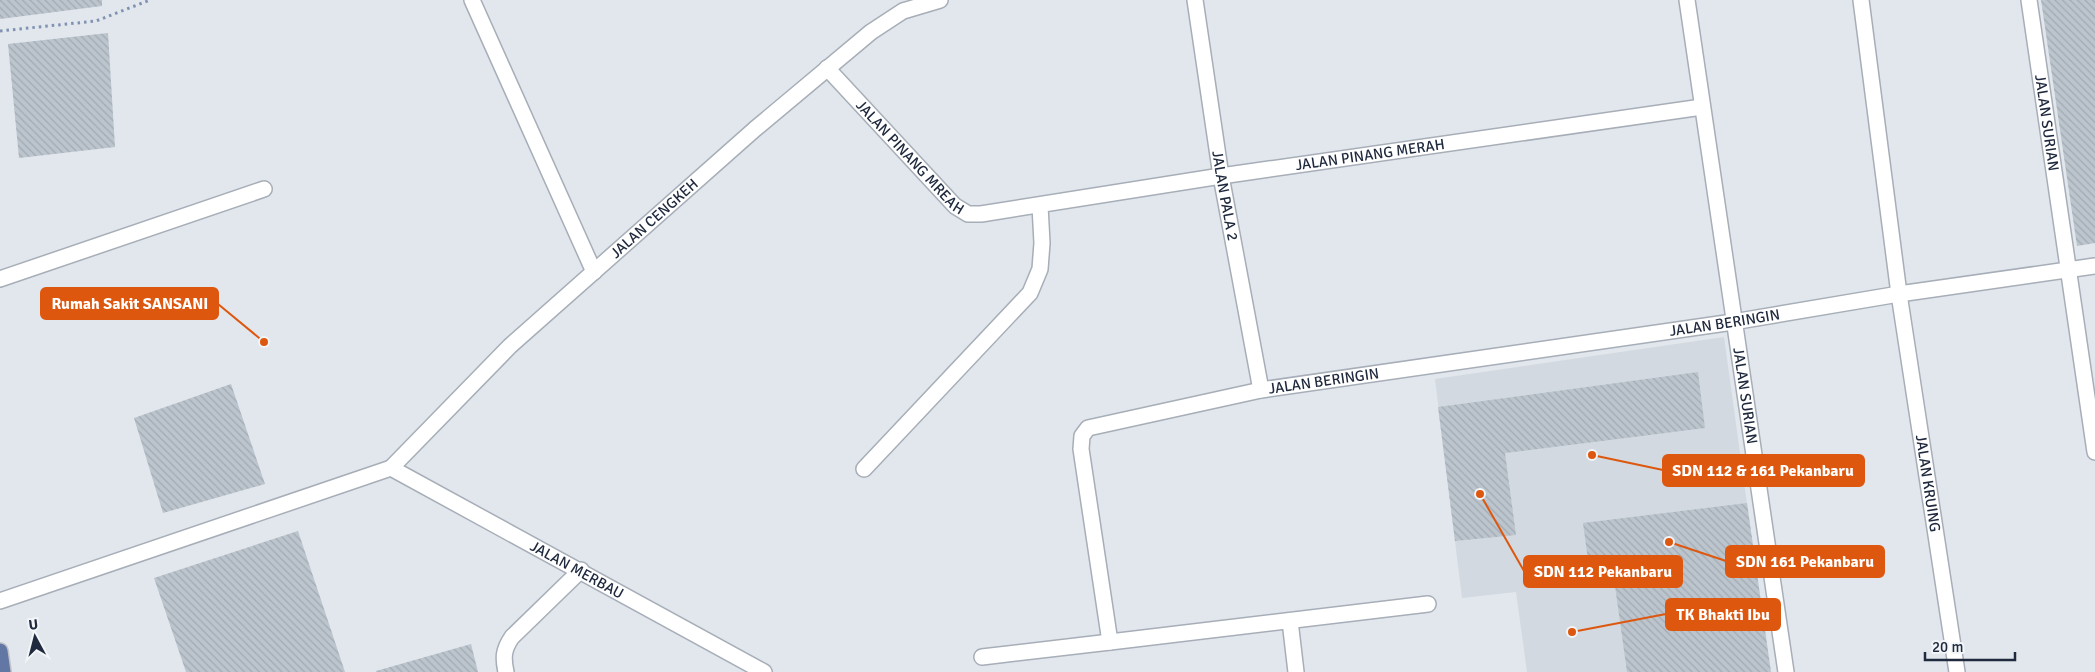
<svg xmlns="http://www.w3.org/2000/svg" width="2095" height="672" font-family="Signika,sans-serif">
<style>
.built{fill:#d2d9e0}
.building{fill:url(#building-back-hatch)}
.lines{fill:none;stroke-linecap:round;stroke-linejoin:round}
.lane-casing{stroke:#a7aeb8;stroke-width:18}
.street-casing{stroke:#a7aeb8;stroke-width:18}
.primary-casing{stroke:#c1c3c9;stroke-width:18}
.path{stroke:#8092b2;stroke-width:3;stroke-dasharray:2.5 4;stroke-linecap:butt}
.lane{stroke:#fff;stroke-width:15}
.street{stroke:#fff;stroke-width:15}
.primary{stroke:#6377a4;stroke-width:15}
.labels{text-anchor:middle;stroke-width:4;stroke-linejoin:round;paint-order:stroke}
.street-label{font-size:15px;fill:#202a3e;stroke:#f2f6f9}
.leader{fill:none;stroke:#de570e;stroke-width:2}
.callout-dot{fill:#de570e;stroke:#f2f6f9;stroke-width:2}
.callout{fill:#de570e;stroke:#de570e;stroke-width:2}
.callout-label{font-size:16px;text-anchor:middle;font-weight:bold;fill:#fff}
</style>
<defs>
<pattern id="building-back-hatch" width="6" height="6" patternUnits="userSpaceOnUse" patternTransform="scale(1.25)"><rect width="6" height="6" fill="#bcc5cd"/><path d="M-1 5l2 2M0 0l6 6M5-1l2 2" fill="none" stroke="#a1a9b1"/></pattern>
</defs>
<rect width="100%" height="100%" fill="#e1e7ec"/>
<path class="built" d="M1724 337 1755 562 1627 672H1527L1516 592 1462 598 1435 379Z"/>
<path class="building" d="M0 0H102V6L0 19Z
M2041 0H2095V243L2077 246Z
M108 33 115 147 19 158 8 44Z
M1698 372 1705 428 1505 453 1516 535 1455 541 1438 407Z
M231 384 265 484 163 513 134 418Z
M1747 503 1771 672H1627L1614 579 1591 582 1583 523Z
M298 531 345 672H186L154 578Z
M471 644 478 672H376V671Z"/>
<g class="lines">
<defs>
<path id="lane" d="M0 279 264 189"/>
<g id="street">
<path d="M472 0 594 272"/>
<path id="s1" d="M1195 0 1221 176 1261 390"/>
<path id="s2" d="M1687 0 1786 672"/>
<path id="s3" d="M1861 0 1899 294 1957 672"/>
<path id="s4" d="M2029 0 2095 452"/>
<path id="s5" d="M827 68 955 206 968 214H981L1221 176 1702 107"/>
<path id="s6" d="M391 468 764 672"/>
<path d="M864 469 1030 293 1040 269 1042 243 1040 206"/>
<path id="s7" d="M0 601 391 468 510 346 755 129 871 32 903 11 940 0"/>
<path id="s8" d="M1428 604 1110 642 1081 449 1082 436 1088 428 1261 390 1733 322 1899 294 2095 266"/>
<path d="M1290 621 1296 672"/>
<path d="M982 657 1110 642"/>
<path d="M506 672C503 658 503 650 512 637L581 570"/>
</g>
<path id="primary" d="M0 651 3 672"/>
</defs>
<use href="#lane" class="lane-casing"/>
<use href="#street" class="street-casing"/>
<use href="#primary" class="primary-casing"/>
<path class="path" d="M0 31 96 21 150 0"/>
<use href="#lane" class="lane"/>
<use href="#street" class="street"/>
<use href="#primary" class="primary"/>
</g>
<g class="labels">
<g class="street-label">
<text dy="5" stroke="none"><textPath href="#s4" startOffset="124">JALAN SURIAN</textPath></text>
<text dy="5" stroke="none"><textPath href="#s5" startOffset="610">JALAN PINANG MERAH</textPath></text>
<text dy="5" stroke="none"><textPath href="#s5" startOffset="122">JALAN PINANG MREAH</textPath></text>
<text dy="5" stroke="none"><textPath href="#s1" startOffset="198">JALAN PALA 2</textPath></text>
<text dy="5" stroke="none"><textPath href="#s7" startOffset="776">JALAN CENGKEH</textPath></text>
<text dy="5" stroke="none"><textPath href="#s8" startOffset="1184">JALAN BERINGIN</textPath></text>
<text dy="5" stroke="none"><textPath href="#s8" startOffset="779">JALAN BERINGIN</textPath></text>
<text dy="5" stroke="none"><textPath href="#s2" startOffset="400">JALAN SURIAN</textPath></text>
<text dy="5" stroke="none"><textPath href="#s3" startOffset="488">JALAN KRUING</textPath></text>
<text dy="5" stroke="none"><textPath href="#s6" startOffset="212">JALAN MERBAU</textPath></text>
</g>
</g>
<path class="leader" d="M264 342L218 304M1592 455L1663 470M1669 542L1726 561M1480 494L1524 571M1572 632L1666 614"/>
<g class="callout-dot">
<circle cx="264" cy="342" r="5"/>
<circle cx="1592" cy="455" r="5"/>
<circle cx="1669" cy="542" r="5"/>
<circle cx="1480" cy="494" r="5"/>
<circle cx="1572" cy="632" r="5"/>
</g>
<g class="callout">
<rect x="41" y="288" width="177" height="31" rx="5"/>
<rect x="1663" y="455" width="201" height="31" rx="5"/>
<rect x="1726" y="546" width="158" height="31" rx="5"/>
<rect x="1524" y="556" width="158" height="31" rx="5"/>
<rect x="1666" y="599" width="114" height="31" rx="5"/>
</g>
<g class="callout-label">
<text x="130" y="309">Rumah Sakit SANSANI</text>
<text x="1763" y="476">SDN 112 &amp; 161 Pekanbaru</text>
<text x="1805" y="567">SDN 161 Pekanbaru</text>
<text x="1603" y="577">SDN 112 Pekanbaru</text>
<text x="1723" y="620">TK Bhakti Ibu</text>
</g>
<g transform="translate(35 637) rotate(353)" stroke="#f2f6f9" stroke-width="4" paint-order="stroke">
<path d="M0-4L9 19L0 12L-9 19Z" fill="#202a3e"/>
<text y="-8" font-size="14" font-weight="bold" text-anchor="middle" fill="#202a3e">U</text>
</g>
<path d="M1925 652v8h90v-8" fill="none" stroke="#202a3e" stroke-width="2.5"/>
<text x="1932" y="652" font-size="15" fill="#202a3e" stroke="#f2f6f9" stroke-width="4" paint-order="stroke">20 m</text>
</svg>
